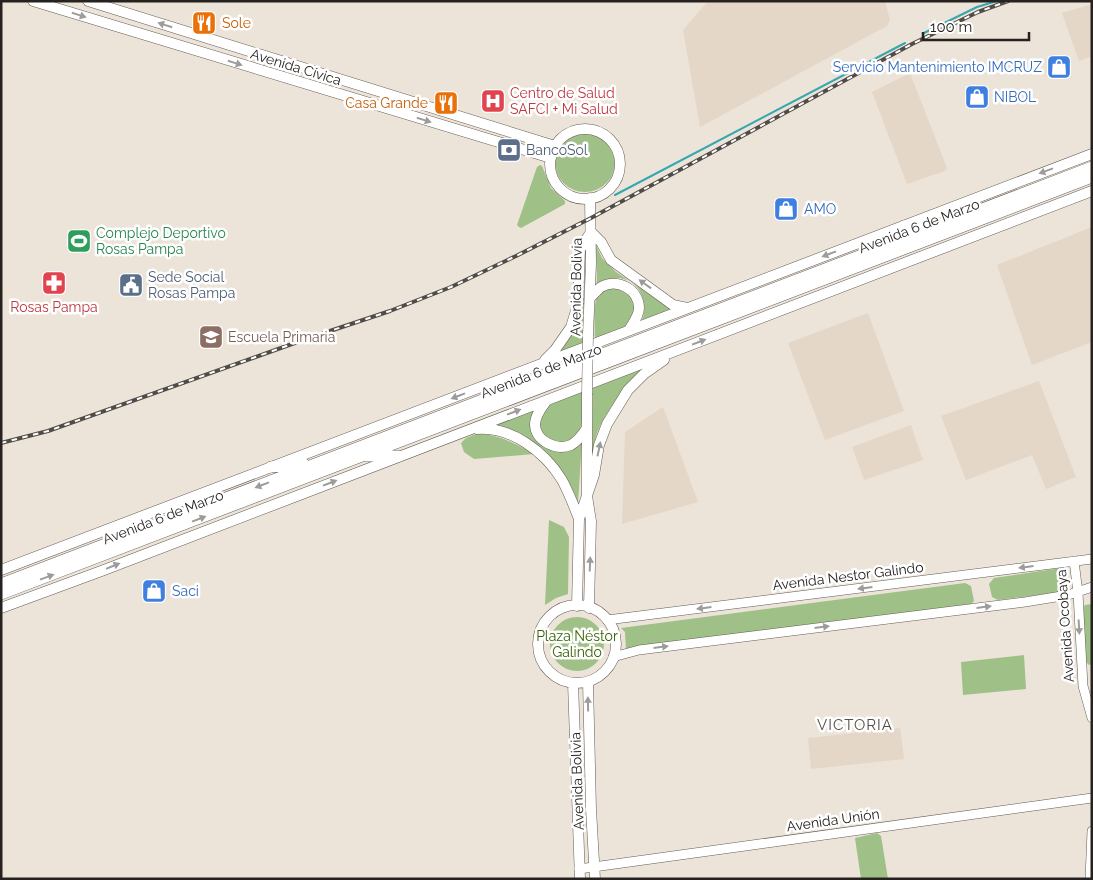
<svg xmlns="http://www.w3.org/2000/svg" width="1093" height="880" font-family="Raleway,sans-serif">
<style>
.built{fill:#e5d7c7}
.green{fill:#9fc087}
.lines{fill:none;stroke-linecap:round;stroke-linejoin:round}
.stream{stroke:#34a7af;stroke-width:2}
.secondary-casing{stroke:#645c54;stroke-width:10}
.primary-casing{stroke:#645c54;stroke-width:11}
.highway-casing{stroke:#645c54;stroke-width:12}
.secondary{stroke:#fff;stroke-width:9}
.primary{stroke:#fff;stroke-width:10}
.highway{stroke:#fff;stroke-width:11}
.rail-casing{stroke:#514c47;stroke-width:4}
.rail{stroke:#fff;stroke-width:2;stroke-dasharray:5.5;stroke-linecap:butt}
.primary-bridge-casing{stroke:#645c54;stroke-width:11;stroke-linecap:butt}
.primary-bridge{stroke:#fff;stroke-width:10}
.oneway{fill:#9d9c9a}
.labels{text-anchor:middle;stroke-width:5;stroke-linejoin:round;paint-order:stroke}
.food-label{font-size:14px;fill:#c56008;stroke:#fff;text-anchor:start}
.street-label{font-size:14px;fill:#26221f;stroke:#fff}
.shop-label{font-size:14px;fill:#366cbe;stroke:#fff;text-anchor:start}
.health-label{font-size:14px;fill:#be3a42;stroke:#fff;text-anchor:start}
.service-label{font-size:14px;fill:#4e5e75;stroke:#fff;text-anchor:start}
.leisure-label{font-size:14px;fill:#27864d;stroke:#fff;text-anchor:start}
.education-label{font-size:14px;fill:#785e54;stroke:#fff;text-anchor:start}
.park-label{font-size:14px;fill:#366102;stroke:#fff}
.neighbourhood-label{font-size:15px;letter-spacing:1px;fill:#544d45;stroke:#fff}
</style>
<rect width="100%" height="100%" fill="#ece3d9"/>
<path class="built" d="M708 1H885L890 20 887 26 700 127 683 30Z
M1092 4V56L1079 61 1062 13Z
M910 73 947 168 945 171 907 184 872 92Z
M1092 227V342L1032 365 997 265Z
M868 313 904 411 825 440 788 343Z
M1039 381 1076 477 1046 489 1032 455 966 480 941 416Z
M663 407 698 502 622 524 625 432Z
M911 425 923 460 864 480 852 447Z
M900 728 904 759 811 769 808 738Z"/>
<path class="green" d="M555 162a30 30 0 1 1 60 0a30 30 0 1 1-60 0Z
M540 165 542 166 551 188 565 201V204L521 228 519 227 517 225 537 167Z
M596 245 602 258 616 272 672 309 642 320C649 303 640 280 619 278 611 278 604 282 597 285Z
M584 263 583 343 559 352 567 342Z
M611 288C632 290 645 308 627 325 619 333 605 335 595 339 595 328 592 302 599 294 603 290 606 290 611 288Z
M648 366C627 386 606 408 596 436 594 444 593 452 592 460L593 387Z
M582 390C582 405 587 435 569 442 565 443 558 442 553 442L542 433 540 426V420L548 406Z
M536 410 542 445C555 454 571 455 582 442L578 503C569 476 550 450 525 437 515 431 502 429 491 426Z
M476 434C497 433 516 444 534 454L474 459 464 452 461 443 466 438Z
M549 520 564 527 569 537 568 594 556 598 545 605Z
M1061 568 1067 573 1068 586 1064 592 998 600 992 597 989 584 994 578Z
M965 583 971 586 974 601 969 606 626 650 625 632 621 628Z
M1092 604V664L1089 665 1085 661 1083 609 1085 605Z
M550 644a27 27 0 1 1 54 0a27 27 0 1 1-54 0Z
M1024 655 1026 689 963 695 961 662Z
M877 833 881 836 888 879H861L855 838Z"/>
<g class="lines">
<path class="stream" d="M924 33 977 7 997 1
M615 195 905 43"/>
<defs>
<path id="secondary" d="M1074 561 1078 593 1083 686 1092 718
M607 620 1092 559
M613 657 639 650 1025 602 1068 595 1092 587
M579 869 1092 798
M1090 879 1092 831"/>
<path id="primary" d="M33 1 551 158
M88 1 555 146
M550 164a35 35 0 1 1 70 0a35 35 0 1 1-70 0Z
M591 232 601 242 611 260 673 305 687 308
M590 298C593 295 597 290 601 287 617 278 639 289 639 308 639 316 633 323 629 330
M588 334 591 263 590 198
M545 360 555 350 571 327 578 304 580 249 591 232
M587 395V496L591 521 589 608
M547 400C542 407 535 415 535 425 536 441 556 451 571 445 578 441 583 434 587 428
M477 429C511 426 545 452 562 480 569 493 574 506 579 519
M1 570 1092 154
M538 644a39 39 0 1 1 78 0a39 39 0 1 1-78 0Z
M577 606 579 519 594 475 599 445 607 424 628 390 644 374 664 360
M1 608 104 570 1092 191
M588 682 591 809 595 879
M573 683 580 879"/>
<path id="highway" d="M904 226 936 223
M368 456H399
M271 467 304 464
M1 584 1092 167
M1 594 1092 177"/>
</defs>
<use href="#secondary" class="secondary-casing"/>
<use href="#primary" class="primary-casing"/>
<use href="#highway" class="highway-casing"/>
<use href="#secondary" class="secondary"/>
<use href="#primary" class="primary"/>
<use href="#highway" class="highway"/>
<defs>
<path id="rail" d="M1 443 48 431 306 339 390 311 451 287 516 256 591 218 912 44 978 12 1008 1"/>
</defs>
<use href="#rail" class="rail-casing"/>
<use href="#rail" class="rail"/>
<defs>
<path id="primary-bridge" d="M587 395 588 334"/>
</defs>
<use href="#primary-bridge" class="primary-bridge-casing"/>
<use href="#primary-bridge" class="primary-bridge"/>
</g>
<defs><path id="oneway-solid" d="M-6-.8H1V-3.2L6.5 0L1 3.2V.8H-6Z" transform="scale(1.25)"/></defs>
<g class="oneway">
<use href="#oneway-solid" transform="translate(79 15) rotate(17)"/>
<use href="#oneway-solid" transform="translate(165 25) rotate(-163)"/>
<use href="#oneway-solid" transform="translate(235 63) rotate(17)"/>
<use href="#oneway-solid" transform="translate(424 120) rotate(17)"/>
<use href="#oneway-solid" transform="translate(1046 171) rotate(160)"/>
<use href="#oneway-solid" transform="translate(829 254) rotate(159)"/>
<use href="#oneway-solid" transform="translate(645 284) rotate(-144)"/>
<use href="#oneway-solid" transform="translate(699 342) rotate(-21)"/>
<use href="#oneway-solid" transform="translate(458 396) rotate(159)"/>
<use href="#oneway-solid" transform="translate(514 412) rotate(-21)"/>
<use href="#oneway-solid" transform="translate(599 449) rotate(-78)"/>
<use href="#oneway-solid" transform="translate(330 483) rotate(-21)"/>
<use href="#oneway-solid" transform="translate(262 485) rotate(159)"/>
<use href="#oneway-solid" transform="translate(199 519) rotate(-21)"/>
<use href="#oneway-solid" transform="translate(590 564) rotate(-88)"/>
<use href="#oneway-solid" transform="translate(113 566) rotate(-22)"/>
<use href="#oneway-solid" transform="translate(1026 567) rotate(173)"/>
<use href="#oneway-solid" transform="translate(47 577) rotate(-20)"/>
<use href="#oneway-solid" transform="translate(865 588) rotate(173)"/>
<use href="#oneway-solid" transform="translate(984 607) rotate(-7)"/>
<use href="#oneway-solid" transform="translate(704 608) rotate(173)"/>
<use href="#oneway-solid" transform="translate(822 627) rotate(-7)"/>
<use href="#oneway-solid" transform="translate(1079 627) rotate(87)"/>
<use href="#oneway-solid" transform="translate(661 647) rotate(-7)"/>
<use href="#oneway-solid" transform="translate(588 704) rotate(-91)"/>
</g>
<defs>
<symbol id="restaurant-square" viewBox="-11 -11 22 22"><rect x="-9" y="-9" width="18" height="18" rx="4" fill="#e8710a" stroke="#fff"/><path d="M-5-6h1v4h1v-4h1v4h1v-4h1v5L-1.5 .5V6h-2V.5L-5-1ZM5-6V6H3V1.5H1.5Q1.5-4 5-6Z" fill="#fff"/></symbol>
<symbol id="shop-square" viewBox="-11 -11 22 22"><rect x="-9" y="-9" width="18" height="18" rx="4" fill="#3f7fe0" stroke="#fff"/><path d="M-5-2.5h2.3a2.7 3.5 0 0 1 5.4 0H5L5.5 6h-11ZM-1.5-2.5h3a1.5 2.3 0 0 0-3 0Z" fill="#fff"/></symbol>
<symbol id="hospital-square" viewBox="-11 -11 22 22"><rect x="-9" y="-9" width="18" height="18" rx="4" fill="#e0444e" stroke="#fff"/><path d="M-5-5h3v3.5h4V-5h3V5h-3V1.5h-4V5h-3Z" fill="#fff"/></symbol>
<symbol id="bank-square" viewBox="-11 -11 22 22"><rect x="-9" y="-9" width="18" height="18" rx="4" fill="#5c6f8a" stroke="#fff"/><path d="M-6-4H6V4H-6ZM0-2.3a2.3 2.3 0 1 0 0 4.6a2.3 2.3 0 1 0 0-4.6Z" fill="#fff"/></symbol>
<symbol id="stadium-square" viewBox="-11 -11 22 22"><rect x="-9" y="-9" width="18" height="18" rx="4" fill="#2e9e5b" stroke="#fff"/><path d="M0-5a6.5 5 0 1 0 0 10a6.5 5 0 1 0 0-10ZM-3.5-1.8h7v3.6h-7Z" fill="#fff"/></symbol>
<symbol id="pharmacy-square" viewBox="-11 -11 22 22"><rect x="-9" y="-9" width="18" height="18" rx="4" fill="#e0444e" stroke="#fff"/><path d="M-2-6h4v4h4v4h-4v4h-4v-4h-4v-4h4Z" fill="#fff"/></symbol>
<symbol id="civic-square" viewBox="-11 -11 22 22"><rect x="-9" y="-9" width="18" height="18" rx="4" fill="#5c6f8a" stroke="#fff"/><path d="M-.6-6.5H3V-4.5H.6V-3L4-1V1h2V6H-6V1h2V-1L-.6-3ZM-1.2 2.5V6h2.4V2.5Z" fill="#fff"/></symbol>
<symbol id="school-square" viewBox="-11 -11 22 22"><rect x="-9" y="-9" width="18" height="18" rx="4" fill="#8d6e63" stroke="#fff"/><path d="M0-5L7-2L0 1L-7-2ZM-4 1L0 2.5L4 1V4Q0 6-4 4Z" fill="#fff"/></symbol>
</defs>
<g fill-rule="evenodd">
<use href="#restaurant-square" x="190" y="9" width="28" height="28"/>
<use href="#shop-square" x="1045" y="53" width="28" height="28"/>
<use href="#shop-square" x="963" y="83" width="28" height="28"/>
<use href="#hospital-square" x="479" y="87" width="28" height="28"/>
<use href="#restaurant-square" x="432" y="89" width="28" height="28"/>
<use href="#bank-square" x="495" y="136" width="28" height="28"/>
<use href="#shop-square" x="772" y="195" width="28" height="28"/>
<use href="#stadium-square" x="65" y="227" width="28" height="28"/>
<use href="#pharmacy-square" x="40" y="269" width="28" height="28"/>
<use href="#civic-square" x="117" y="271" width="28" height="28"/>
<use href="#school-square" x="197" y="323" width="28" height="28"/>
<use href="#shop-square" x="140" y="577" width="28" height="28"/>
</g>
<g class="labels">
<g class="food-label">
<text x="222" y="28">Sole</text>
<text x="428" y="108" text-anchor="end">Casa Grande</text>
</g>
<g class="street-label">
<text transform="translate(296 67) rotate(17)" y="5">Avenida Cívica</text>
<text transform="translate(919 226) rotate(-21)" y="5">Avenida 6 de Marzo</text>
<text transform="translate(576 287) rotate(-89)" y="5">Avenida Bolivia</text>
<text transform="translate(541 371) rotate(-21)" y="5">Avenida 6 de Marzo</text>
<text transform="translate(163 517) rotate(-21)" y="5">Avenida 6 de Marzo</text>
<text transform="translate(848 576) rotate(-7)" y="5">Avenida Nestor Galindo</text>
<text transform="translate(1065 626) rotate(-94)" y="5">Avenida Ocobaya</text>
<text transform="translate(577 781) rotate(-92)" y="5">Avenida Bolivia</text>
<text transform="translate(833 820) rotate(-8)" y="5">Avenida Unión</text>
</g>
<g class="shop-label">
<text x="1042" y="72" text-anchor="end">Servicio Mantenimiento IMCRUZ</text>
<text x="994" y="102">NIBOL</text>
<text x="804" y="214">AMO</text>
<text x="172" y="596">Saci</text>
</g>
<g class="health-label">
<text x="510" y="98">Centro de Salud<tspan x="510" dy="16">SAFCI + Mi Salud</tspan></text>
<text x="54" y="312" text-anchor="middle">Rosas Pampa</text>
</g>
<g class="service-label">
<text x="526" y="155">BancoSol</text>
<text x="148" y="282">Sede Social<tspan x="148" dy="16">Rosas Pampa</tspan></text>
</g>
<g class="leisure-label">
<text x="96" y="238">Complejo Deportivo<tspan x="96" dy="16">Rosas Pampa</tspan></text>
</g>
<g class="education-label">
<text x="228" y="342">Escuela Primaria</text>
</g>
<g class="park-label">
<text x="577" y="641">Plaza Néstor<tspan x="577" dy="16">Galindo</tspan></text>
</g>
<g class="neighbourhood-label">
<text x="855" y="730">VICTORIA</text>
</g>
</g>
<rect width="1093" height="880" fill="none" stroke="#26221f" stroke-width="5"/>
<path d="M923 32v8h106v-8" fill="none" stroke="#26221f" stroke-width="2.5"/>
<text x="930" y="32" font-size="15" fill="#26221f" stroke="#ffffff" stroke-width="4" paint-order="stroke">100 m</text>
</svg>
